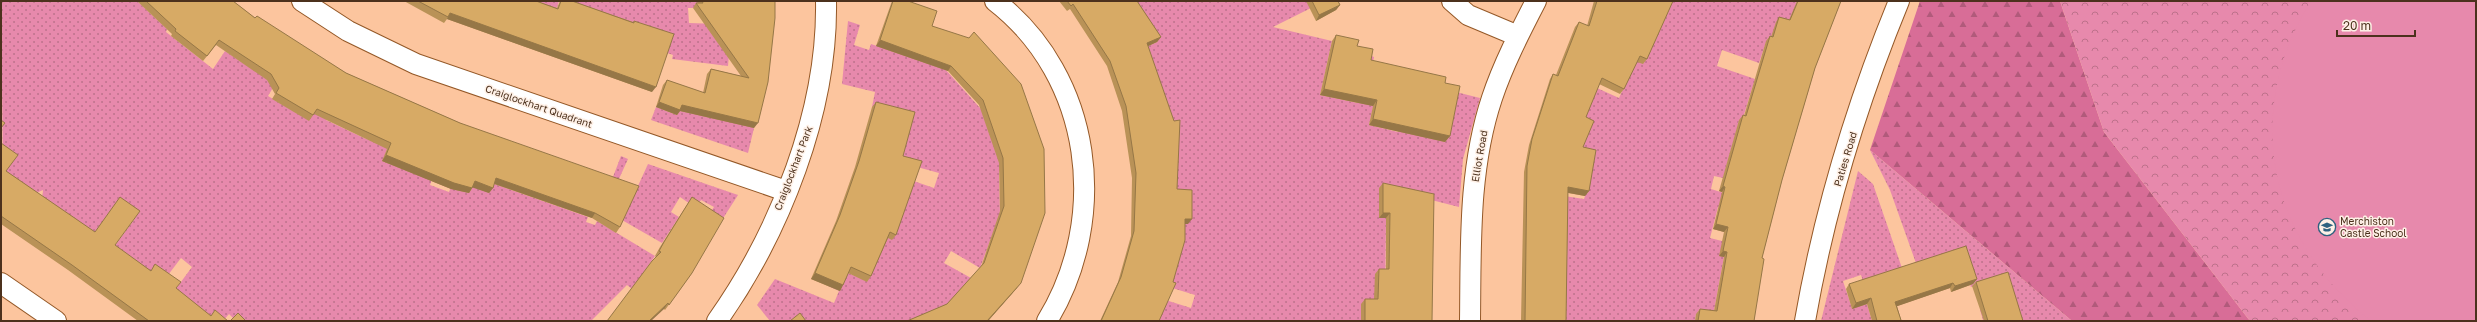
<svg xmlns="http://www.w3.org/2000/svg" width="2477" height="322" font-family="'Golos Text',sans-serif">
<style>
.forest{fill:url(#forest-firs)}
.park{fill:url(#park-crowns)}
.garden{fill:url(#garden-dots)}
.pitch{fill:#e789ac}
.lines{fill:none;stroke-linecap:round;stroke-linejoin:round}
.street-casing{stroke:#945827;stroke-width:22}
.street{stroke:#fff;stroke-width:20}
.wall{fill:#b99257}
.shaded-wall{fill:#967747}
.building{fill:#d7aa65;stroke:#967747}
.labels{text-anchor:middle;stroke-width:3;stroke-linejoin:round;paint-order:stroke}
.street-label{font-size:10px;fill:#4c311d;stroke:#fef0e6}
.poi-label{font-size:10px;fill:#4c311d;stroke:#fef0e6;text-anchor:start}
</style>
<defs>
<pattern id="forest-firs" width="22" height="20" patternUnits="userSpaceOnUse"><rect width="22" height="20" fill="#d86d97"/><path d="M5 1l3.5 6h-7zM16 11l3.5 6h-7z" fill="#b15a7b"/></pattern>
<pattern id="park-crowns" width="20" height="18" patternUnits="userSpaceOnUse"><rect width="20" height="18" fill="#e789ac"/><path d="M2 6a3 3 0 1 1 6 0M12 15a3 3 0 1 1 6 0" fill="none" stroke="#bd718b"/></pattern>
<pattern id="garden-dots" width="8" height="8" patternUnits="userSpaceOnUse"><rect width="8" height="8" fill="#e789ac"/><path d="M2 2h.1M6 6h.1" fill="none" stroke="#bd718b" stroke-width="1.8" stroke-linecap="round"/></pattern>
</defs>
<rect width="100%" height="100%" fill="#fcc59e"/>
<path class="forest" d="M1920 1H2060L2104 132 2250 321H2072L1870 150Z"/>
<path class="park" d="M2060 1H2476V321H2250L2104 132Z"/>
<path class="garden" d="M1 1H137L167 29 166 32 213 69 225 51 264 77 287 64 268 96 309 120 325 93 326 120 366 139 389 144 383 161 405 170 444 144 430 185 449 192 451 187 492 183 588 217 586 222 595 225 597 221 655 256 632 289 627 285 591 321H236L229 314 223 321H217L172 294 192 267 181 258 165 279 147 276 111 251 136 217 91 237 42 203 43 190 30 196 3 176Z
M517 1H559L555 14Z
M572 1H732V8H688L689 23 718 24 730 42 728 66 672 59 673 55 567 18Z
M1131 1H1321V3L1273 27 1332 41 1320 95 1358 103 1369 55 1374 57 1371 73 1380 75 1369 125 1398 132 1402 113 1456 92 1480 98 1463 159 1459 207 1396 191 1379 218H1386L1385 305 1362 304 1361 320 1354 321H1158L1156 297 1191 308 1195 295 1169 287 1181 224H1188L1174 194 1168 145 1179 143 1176 125 1166 126 1144 48 1157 42Z
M1633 1H1797L1784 41 1766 42 1759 63 1722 50 1717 66 1755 79 1742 121H1739L1723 178 1714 176 1711 189 1737 197 1718 207 1710 238 1722 241 1724 257 1713 316 1696 314 1695 321H1539L1551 194 1584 199 1585 196 1553 148 1582 122 1577 79 1619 98 1629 76 1608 66 1650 52 1666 17Z
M848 21 860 25 854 45 869 50 871 44 945 69 1024 157 999 172 1000 214 980 268 951 251 944 263 971 278 942 311 916 321H770L757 305 775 279 834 303 839 291 828 286 836 268 867 281 896 175 934 188 939 173 899 162 911 118 872 107 875 92 842 84Z
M685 92 754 128 748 153 651 120 656 107 677 115Z
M1870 150 2072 321H2018L2014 310 1983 320 1980 310 2012 300 2005 276 1971 287 1969 282 1917 266 1890 190Z
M621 156 628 159 608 203 626 212 648 164 738 195 720 223 708 216 714 207 701 200 696 208 680 197 671 212 679 217 662 243 601 208Z
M1858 171 1873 184 1903 271 1864 284 1861 275 1843 281 1852 308 1867 304 1872 321H1821Z"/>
<path class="pitch" d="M2311 1H2476V321H2371C2269 241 2241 113 2311 1Z"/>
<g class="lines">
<defs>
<path id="street" d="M302 1 348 31 416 64 786 191
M995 1C1093 77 1110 218 1047 321
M1452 1 1468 15 1518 36
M1 283 56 321
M717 321C780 232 828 111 826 1
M1470 321C1471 246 1468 170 1492 98 1503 65 1520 32 1536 1
M1805 321C1824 212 1857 103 1899 1"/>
</defs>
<use href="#street" class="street-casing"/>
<use href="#street" class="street"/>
</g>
<path class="wall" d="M137 1H233L255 18 346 73 460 123 620 227 616 233 592 218 494 184 493 188 489 193 473 187 469 193 451 189 382 161 387 149 314 114 309 121 272 99 275 94 267 80 216 45 203 61 171 36 172 34Z
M404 1H536L557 8 560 1H572L633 22 634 21 652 92 447 19 444 23Z
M697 1H775L754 128 680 111 677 115 656 107 663 85 667 80 703 93 707 74 711 69 741 76 693 8 696 3H698Z
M892 1H908L932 26 1021 84 1017 288 988 321H907L947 304 981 267 1000 211 999 163 979 105 948 71 876 46Z
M1059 1H1137L1161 37 1157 42 1148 46 1177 189 1188 224H1185L1159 321H1100L1118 282 1131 236 1132 178 1122 111 1107 66 1070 9 1067 11Z
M1306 1H1338L1340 5 1336 10 1316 21Z
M1594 1H1673L1647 59 1643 64 1637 62 1624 89 1620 94 1599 84 1586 117 1583 147 1589 191 1585 196 1568 193 1566 321H1521L1524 172 1529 145 1550 79 1553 74 1556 75 1575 27 1579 22 1587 26Z
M1797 1H1841L1815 68 1782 180 1762 258 1754 321H1695L1696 314 1700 309 1714 311 1724 257 1719 256 1724 232 1713 229 1722 192 1719 191 1739 120 1743 115 1744 116 1766 41 1770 36 1771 37 1776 22 1779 17 1789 20Z
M1336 35 1357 46 1371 60 1445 83 1450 136 1445 142 1369 125 1373 106 1320 95 1332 41Z
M876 102 903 156 896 235 892 240 888 238 871 276 867 282 848 273 843 285 840 291 811 279 836 221 855 167 872 107Z
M1 143 6 171 176 289 211 316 228 321H138L68 270 1 224Z
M1383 183 1432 321H1361V304L1365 299H1374L1375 274 1379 269H1386V218H1379V188Z
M692 197V273L665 310 664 309 656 257 655 256 660 247Z
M1977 279 1973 284 1951 292 1950 288 1897 306 1901 320 1900 321H1872L1867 304 1852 309 1846 289 1849 284Z
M1976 282 2023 321H1984L1972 286Z"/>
<path class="shaded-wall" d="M1340 5 1336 10 1316 21 1319 15Z
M450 13 656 87 652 92 447 19Z
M1161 37 1157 42 1144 48 1147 43Z
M880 40 951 66 948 71 876 46Z
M1324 89 1377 100 1373 106 1320 95Z
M659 102 682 105 758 123 754 128 680 111 677 115 656 107Z
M1373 119 1450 136 1445 142 1369 125Z
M386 155 472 188 469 193 451 189 382 161Z
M496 178 595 213 592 218 492 183Z
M475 181 493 188 489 193 471 187Z
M1723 186 1725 187 1722 192 1719 191Z
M1568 187 1589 191 1585 196 1564 192Z
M1383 213H1390L1386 218H1379Z
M1185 219H1192L1188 224H1181Z
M1716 224 1728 227 1724 232 1713 229Z
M1723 251 1727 252 1724 257 1719 256Z
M815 273 843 285 840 291 811 279Z
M1977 279 1973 284 1951 292 1955 286Z
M1021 283 1017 288 988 321H987Z
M1953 283 1950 288 1892 308 1895 302Z
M1871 298 1867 304 1852 309 1856 303Z
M668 303 664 309 651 321H649Z"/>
<path class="building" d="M146 1H233L255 18 257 16 346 73 460 123 639 186 620 227 595 213 496 178 493 188 475 181 472 188 454 183 386 155 391 143 317 109 313 115 276 93 279 88 271 74 219 40 207 56 175 31 176 29Z
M418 1H536L558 9 561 1H572L634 23V21L674 34 656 87 450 13 448 17Z
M702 1H775V18L768 82 758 123 682 105 680 110 659 102 667 80 705 93 711 69 749 78 696 3H703Z
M893 1H908L937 11 932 26 969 38 974 32 1021 84 1044 149 1045 213 1021 283 987 321H907L947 304 984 263 1004 206 1003 158 983 100 951 66 880 40Z
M1067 1H1137L1161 37 1147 43 1174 121 1180 120 1177 189 1192 190V219H1185V240L1173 282 1176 283 1159 321H1101L1121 277 1134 231 1136 173 1126 106 1110 61 1073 4 1071 6Z
M1312 1H1338L1340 5 1319 15Z
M1597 1H1673L1647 59 1640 56 1624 89 1602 78 1586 117 1594 121 1583 147 1596 150 1589 191 1568 187 1566 321H1525L1527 166 1532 139 1553 74 1558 76 1579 22 1589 26Z
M1798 1H1841L1815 68 1782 180 1762 258 1764 259 1754 321H1698L1700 309 1717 311 1727 252 1723 251 1728 227 1716 224 1725 187 1723 186 1743 115 1746 116 1770 36 1773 37 1779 17 1790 20Z
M1336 35 1359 40 1357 46 1373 49 1371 60 1446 77 1445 83 1460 86 1450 136 1373 119 1377 100 1324 89Z
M876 102 915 112 903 156 922 161 896 235 890 232 871 276 851 267 843 285 815 273 840 215 859 161Z
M1 120 5 123 1 128Z
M1 143 18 155 6 171 95 232 120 197 140 211 115 245 151 271 155 264 181 282 176 288 211 316 215 310 228 321H149L72 265 1 216Z
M1383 183 1434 194 1432 321H1365V299H1378L1379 269H1389L1390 213H1383Z
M692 197 724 218 692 273 669 305 668 303 649 321H607L652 261 661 252 659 251 664 242Z
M1966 246 1977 279 1955 286 1953 283 1895 302 1901 320 1899 321H1877L1871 298 1856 303 1849 284Z
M2008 272 2023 321H1988L1976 282Z
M238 313 246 321H230Z
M800 313 806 321H790Z"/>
<defs>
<symbol id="school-ring" viewBox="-11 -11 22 22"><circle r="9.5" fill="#fef0e6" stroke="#2f617f" stroke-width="1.5"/><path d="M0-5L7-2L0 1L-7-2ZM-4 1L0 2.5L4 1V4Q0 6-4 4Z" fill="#2f617f"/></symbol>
</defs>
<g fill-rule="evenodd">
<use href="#school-ring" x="2317" y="217" width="20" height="20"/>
</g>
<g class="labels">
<g class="street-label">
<text transform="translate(539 106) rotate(19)" y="4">Craiglockhart Quadrant</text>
<text transform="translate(1479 156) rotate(-80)" y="4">Elliot Road</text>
<text transform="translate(1845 159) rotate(-73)" y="4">Paties Road</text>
<text transform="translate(793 168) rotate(-69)" y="4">Craiglockhart Park</text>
</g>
<g class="poi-label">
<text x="2340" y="225">Merchiston<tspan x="2340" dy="12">Castle School</tspan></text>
</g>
</g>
<rect width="2477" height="322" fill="none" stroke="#4c311d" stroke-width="4"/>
<path d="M2337 30v6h78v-6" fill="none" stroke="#4c311d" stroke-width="2"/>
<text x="2343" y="30" font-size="12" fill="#4c311d" stroke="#fef0e6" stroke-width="3" paint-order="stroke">20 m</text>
</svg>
